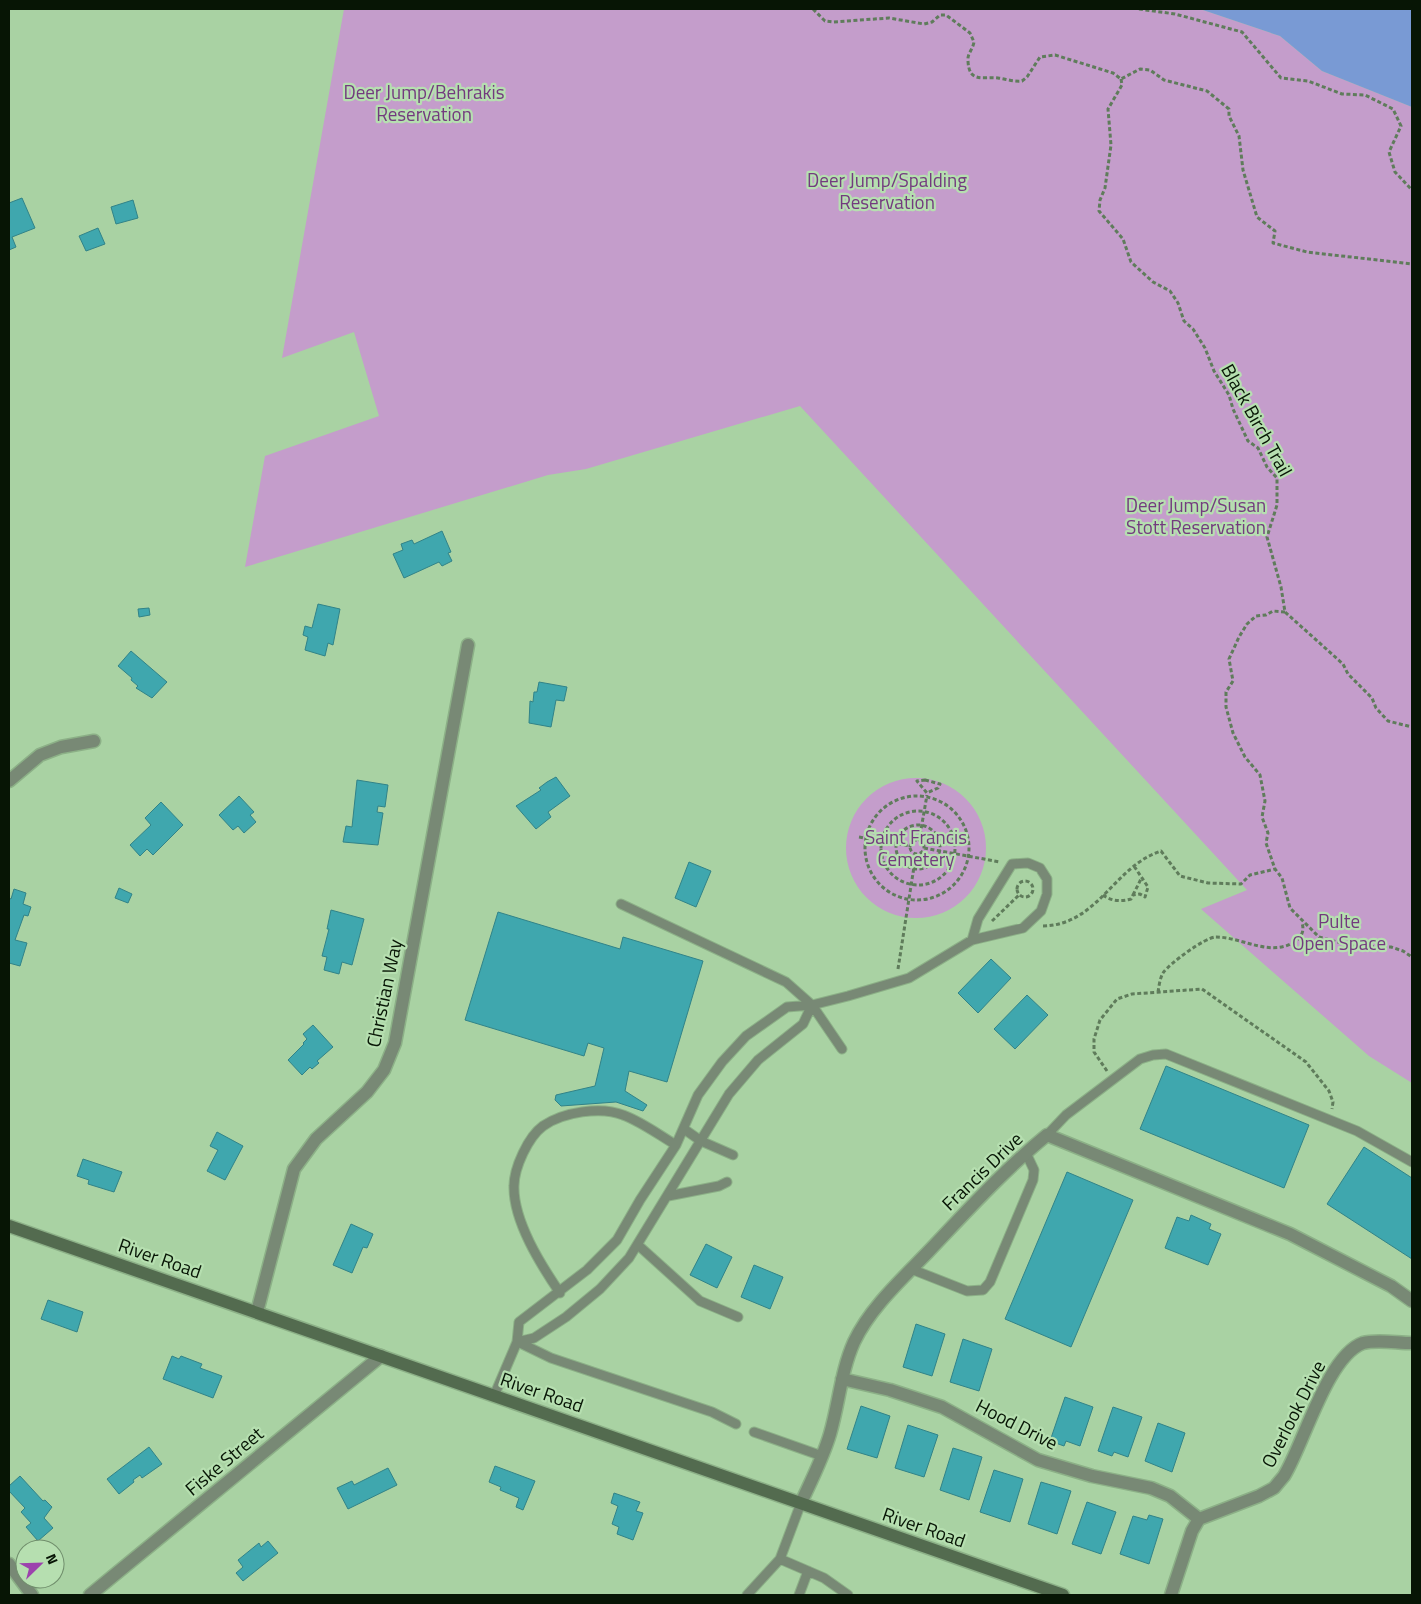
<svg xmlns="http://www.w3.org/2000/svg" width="1421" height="1604" font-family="'Titillium Web',sans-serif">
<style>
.green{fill:#c49dcb}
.water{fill:#799ad4}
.building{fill:#3fa7ae;stroke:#318388}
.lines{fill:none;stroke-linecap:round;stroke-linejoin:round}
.service-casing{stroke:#8cb087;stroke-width:11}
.minor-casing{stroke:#8cb087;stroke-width:15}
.secondary-casing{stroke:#8cb087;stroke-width:15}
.path{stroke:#5f7c5b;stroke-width:3;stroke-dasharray:4 2.5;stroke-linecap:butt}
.service{stroke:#788975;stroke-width:9}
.minor{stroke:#788975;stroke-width:12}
.secondary{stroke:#536b4f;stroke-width:12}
.labels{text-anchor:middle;stroke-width:4.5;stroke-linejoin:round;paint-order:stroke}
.park-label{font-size:19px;fill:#733a7e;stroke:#b6dfb0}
.street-label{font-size:19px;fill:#071505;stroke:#b6dfb0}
</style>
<rect width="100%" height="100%" fill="#a9d2a3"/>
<path class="green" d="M344 9H1200L1280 36 1322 71 1412 107V1083L1369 1056 1201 909 1247 890 800 406 586 469 548 475 245 567 265 456 379 416 354 332 282 358Z
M846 848a70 70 0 1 1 140 0a70 70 0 1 1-140 0Z"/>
<path class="water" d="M1200 9H1412V107L1322 71 1280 36Z"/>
<path class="building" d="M22 198 35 228 12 237 16 247 9 250V203Z
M133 200 138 218 116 224 111 207Z
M98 228 105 244 86 251 79 236Z
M442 531 451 552 448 553 452 561 442 566 439 562 404 578 393 554 403 550 401 544 412 540 414 544Z
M318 604 340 609 333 645 328 643 325 656 305 650 308 637 303 635 305 626 312 628Z
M149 608 150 615 139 617 138 609Z
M131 651 167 682 152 698 136 688 138 686 131 680 132 678 118 666Z
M539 682 567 687 564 701 556 700 551 727 529 723 530 701 533 702 534 692H537Z
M556 777 570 796 548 812 551 817 536 829 516 806 541 790 539 788 547 782Z
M357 780 388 785 385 807 378 806 377 812 383 813 378 845 343 842 346 826 352 827Z
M239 796 254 812 250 815 256 822 244 833 238 826 233 830 219 815Z
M161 802 183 825 153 855 147 849 140 856 130 845 151 825 145 818Z
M689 862 711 871 696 907 675 898Z
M119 888 132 894 128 903 115 898Z
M14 889 26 893 23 904 31 907 28 916 24 915 15 940 27 943 20 966 9 963V898L11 899Z
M331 910 364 919 352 965 342 962 339 974 324 970 327 957 322 956 329 929H327Z
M498 912 620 949 623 937 703 961 667 1082 629 1071 625 1091 647 1105 643 1111 616 1102 561 1106 555 1100 556 1095 595 1086 604 1048 588 1043 584 1056 465 1020Z
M991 959 1011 978 978 1013 958 993Z
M1027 995 1048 1015 1015 1049 994 1029Z
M313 1025 333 1047 317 1061 319 1063 312 1069 310 1067 302 1075 288 1060 304 1044 303 1043 307 1039 303 1034Z
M1166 1066 1309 1125 1284 1188 1140 1129Z
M217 1132 243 1146 225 1180 207 1171 218 1150 210 1146Z
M1364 1147 1412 1178V1259L1327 1204Z
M83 1159 122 1172 114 1192 88 1184 89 1180 77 1176Z
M1067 1172 1133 1200 1071 1347 1005 1319Z
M1191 1215 1211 1224 1209 1229 1221 1234 1208 1265 1165 1248 1177 1217 1189 1221Z
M351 1224 373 1234 367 1248 363 1247 352 1273 333 1265Z
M706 1244 732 1257 717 1288 690 1275Z
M754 1265 783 1277 770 1309 741 1297Z
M48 1300 83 1312 77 1332 41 1319Z
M916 1324 945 1334 932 1376 903 1367Z
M963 1339 992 1349 979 1391 950 1382Z
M172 1356 179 1359 181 1356 202 1364 200 1368 222 1376 213 1398 163 1379Z
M1065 1397 1093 1407 1080 1446 1066 1441 1064 1446 1050 1441Z
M861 1406 890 1416 877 1458 847 1449Z
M1113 1407 1142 1417 1128 1457 1114 1452 1112 1456 1098 1451Z
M1158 1423 1185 1433 1172 1472 1145 1461Z
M908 1425 938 1435 924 1477 895 1468Z
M149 1447 162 1464 142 1478 140 1475 133 1480 134 1482 119 1494 107 1479Z
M953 1448 982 1457 969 1500 940 1490Z
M495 1466 535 1481 523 1510 516 1507 519 1498 500 1490 501 1487 489 1482Z
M388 1468 397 1485 348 1509 337 1488 352 1481 354 1485Z
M994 1470 1023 1479 1010 1522 980 1512Z
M20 1476 43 1501 45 1500 52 1507 44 1518 53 1528 38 1541 26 1527 31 1523 21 1512 25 1508 9 1491V1486Z
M1041 1482 1071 1491 1057 1534 1028 1524Z
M614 1493 640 1502 636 1511 643 1513 633 1540 617 1534 619 1527 612 1524 618 1506 611 1503Z
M1087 1502 1116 1512 1101 1554 1072 1544Z
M1149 1515 1163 1519 1149 1564 1120 1554 1133 1516 1147 1520Z
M268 1541 278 1553 243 1581 236 1573 243 1567 238 1560 259 1543 261 1547Z"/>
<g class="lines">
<defs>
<path id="service" d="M621 904 786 982 812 1005 842 1049
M684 1129 701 1141 733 1155
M1047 1135 1066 1115 1140 1059 1153 1055 1166 1054 1357 1131 1412 1162
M668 1196 719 1186 727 1182
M638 1245 700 1301 738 1317
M911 1269 967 1291 983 1290 990 1282 1033 1180 1034 1170 1026 1153
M560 1293C541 1265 513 1221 514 1186 514 1168 528 1137 543 1126 563 1112 601 1106 623 1115 642 1122 659 1135 676 1145
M517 1342 534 1338 566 1317 600 1289 629 1258 729 1094 758 1060 803 1024 812 1005
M518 1342 551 1358 712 1412 736 1424
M494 1396 517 1342 519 1322 587 1270 617 1240 640 1200 676 1145 698 1095 722 1062 746 1036 787 1007 812 1005 848 996 909 978 972 940 1023 928 1041 911 1047 894V879L1040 868 1028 863 1012 864 978 919 972 940
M754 1432 822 1456
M780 1559 824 1578 848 1595
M747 1595 780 1559 801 1503
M799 1595 808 1571"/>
<path id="minor" d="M9 781 40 755 61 747 94 741
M257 1312 294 1169 316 1139 367 1092 384 1070 395 1043 468 645
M842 1379 890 1390 942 1407 1038 1460 1092 1476 1151 1488 1170 1496 1199 1519
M801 1503C811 1481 823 1458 830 1434 839 1403 841 1371 854 1342 870 1308 902 1279 928 1252 966 1212 1004 1170 1047 1135L1290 1234 1391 1286 1412 1301
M9 1564 32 1595
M90 1595 381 1356
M1171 1595 1192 1531 1199 1519 1259 1496 1274 1488 1284 1476C1304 1444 1327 1356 1363 1343 1377 1339 1397 1343 1412 1343"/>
<path id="secondary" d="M9 1226 1063 1595"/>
</defs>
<use href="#service" class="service-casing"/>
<use href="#minor" class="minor-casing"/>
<use href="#secondary" class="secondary-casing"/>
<path class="path" d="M813 9 825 21 833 22 889 18 924 24 932 22 940 15H946L970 33 974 42C973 49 967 54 968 61 969 84 984 76 998 78 1006 79 1014 82 1022 81L1027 77 1040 57 1055 55 1113 73 1121 79 1140 69 1150 70 1164 80 1207 91 1229 109V116L1239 136 1243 170 1257 217 1275 231 1273 243 1307 252 1412 264
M1139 9 1175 14 1242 32 1281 78 1308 81 1342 94 1365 95 1393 109 1401 126 1389 152 1395 172 1412 190
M1121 79 1122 85 1108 109 1111 145 1105 188 1100 200 1099 211 1123 239 1131 262 1153 282 1170 291 1178 303 1184 321 1193 329 1205 348 1214 371 1229 395 1233 409 1248 441 1258 448 1267 467 1277 478V505L1267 537 1281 587 1285 612 1343 664 1348 674 1372 698 1376 708 1388 721 1412 727
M1285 612 1273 611 1266 615 1256 616 1247 624 1239 637 1229 659 1233 681 1226 692V707L1233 733 1245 757 1260 775 1265 801 1262 817 1268 833 1266 843 1275 869 1282 878 1290 908 1319 937 1352 946 1391 947 1403 951 1412 957
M925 780 940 784 938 788 927 793 917 781Z
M865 848a52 52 0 1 1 104 0a52 52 0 1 1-104 0Z
M881 848a37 37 0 1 1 74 0a37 37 0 1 1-74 0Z
M896 847a22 22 0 1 1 44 0a22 22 0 1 1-44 0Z
M859 837 911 846
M910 847a7 7 0 1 1 14 0a7 7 0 1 1-14 0Z
M919 841 927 795
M924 848 1000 862
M1017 889a8 8 0 1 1 16 0a8 8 0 1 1-16 0Z
M1103 895C1111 901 1121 902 1131 899L1133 895 1140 894 1145 897 1148 887 1134 866
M1133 895 1141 879
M992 921 1019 895
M1043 926C1098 925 1114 866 1161 851L1180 876 1208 883 1241 884 1250 875 1275 869
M898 969 916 854
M1158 992C1159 986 1160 978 1163 973 1169 964 1205 937 1216 937 1243 937 1272 959 1297 940 1303 935 1304 929 1302 923
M1107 1071 1094 1052V1039L1100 1020 1117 999 1132 994 1202 989 1306 1062 1329 1091 1333 1102 1332 1109"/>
<use href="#service" class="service"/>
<use href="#minor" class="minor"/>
<use href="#secondary" class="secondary"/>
</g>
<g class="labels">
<g class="park-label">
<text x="424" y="99">Deer Jump/Behrakis<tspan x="424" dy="22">Reservation</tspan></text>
<text x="887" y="187">Deer Jump/Spalding<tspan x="887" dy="22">Reservation</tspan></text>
<text x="1196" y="512">Deer Jump/Susan<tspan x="1196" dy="22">Stott Reservation</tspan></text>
<text x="916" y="844">Saint Francis<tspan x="916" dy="22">Cemetery</tspan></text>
<text x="1339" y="928">Pulte<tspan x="1339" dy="22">Open Space</tspan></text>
</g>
<g class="street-label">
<text transform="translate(1257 420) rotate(61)" y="7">Black Birch Trail</text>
<text transform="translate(384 993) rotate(-78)" y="7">Christian Way</text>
<text transform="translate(982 1171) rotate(-44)" y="7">Francis Drive</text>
<text transform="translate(160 1258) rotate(19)" y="7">River Road</text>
<text transform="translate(542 1392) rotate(19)" y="7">River Road</text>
<text transform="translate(1293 1414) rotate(-63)" y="7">Overlook Drive</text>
<text transform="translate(1017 1424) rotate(27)" y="7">Hood Drive</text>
<text transform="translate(224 1461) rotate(-40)" y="7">Fiske Street</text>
<text transform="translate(924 1527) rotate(19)" y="7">River Road</text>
</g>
</g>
<rect width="1421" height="1604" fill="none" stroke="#071505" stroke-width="20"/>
<g transform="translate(40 1564) rotate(67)"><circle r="24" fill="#b6dfb0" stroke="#708e6c"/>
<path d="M0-4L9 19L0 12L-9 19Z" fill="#9c42ad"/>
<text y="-8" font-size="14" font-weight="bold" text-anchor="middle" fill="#071505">N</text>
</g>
</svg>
